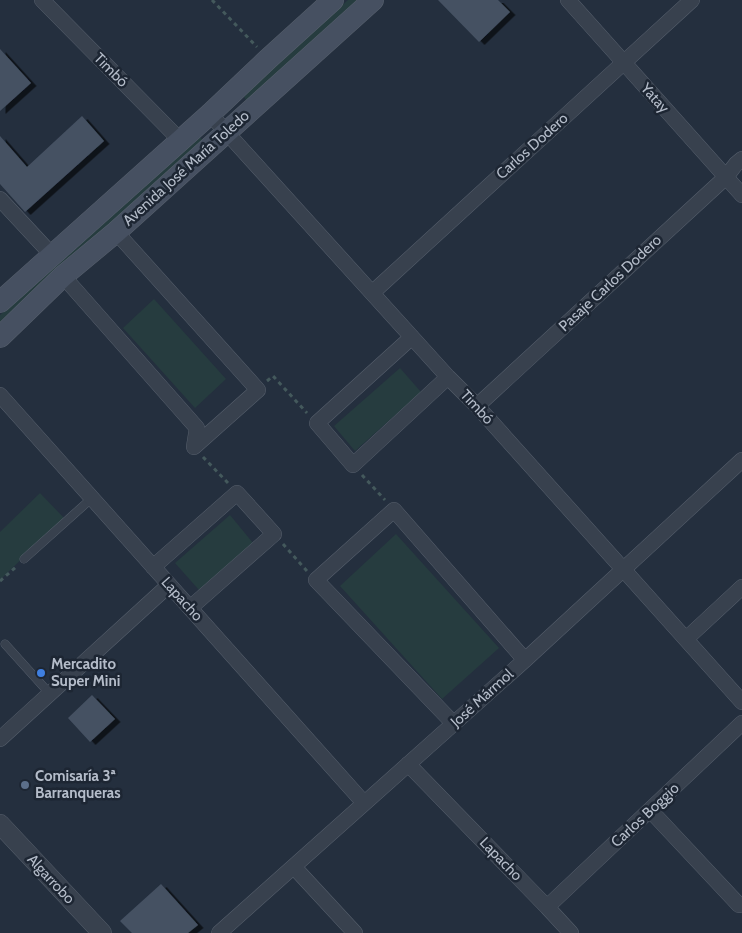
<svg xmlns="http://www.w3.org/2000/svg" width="742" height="933" font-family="Cabin,sans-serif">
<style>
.green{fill:#263c3f}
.building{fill:#455162;filter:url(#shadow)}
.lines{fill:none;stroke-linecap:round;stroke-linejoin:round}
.service-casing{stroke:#565f6c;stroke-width:9}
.minor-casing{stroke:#565f6c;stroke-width:16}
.tertiary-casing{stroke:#565f6c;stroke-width:20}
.secondary-casing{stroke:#565f6c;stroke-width:22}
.path{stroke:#44595c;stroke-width:3;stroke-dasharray:4 4;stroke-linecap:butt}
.service{stroke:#38414e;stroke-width:8}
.minor{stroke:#38414e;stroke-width:15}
.tertiary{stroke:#38414e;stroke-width:19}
.secondary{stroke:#465061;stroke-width:21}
.shop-dot{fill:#3f7fe0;stroke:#1d2633;stroke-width:2}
.service-dot{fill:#5c6f8a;stroke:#1d2633;stroke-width:2}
.labels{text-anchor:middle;stroke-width:5;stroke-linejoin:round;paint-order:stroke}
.street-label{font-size:15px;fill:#b4bcc9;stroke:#1d2633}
.poi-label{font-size:15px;font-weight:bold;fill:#b4bcc9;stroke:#1d2633;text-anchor:start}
</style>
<defs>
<filter id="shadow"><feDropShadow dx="5.5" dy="3" stdDeviation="0" flood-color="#0009"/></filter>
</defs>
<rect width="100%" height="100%" fill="#242f3e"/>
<path class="green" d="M348 0H356L357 2 247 102 243 95Z
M200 137 204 142 0 324V315Z
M154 299 226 379 195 408 123 328Z
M400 368 421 392 355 451 334 426Z
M40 493 64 518 0 580V532Z
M230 515 253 543 199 590 175 563Z
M396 534 499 648 442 699 340 586Z"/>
<path class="building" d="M438 0H498L510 12 479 42Z
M0 49 31 83 0 111Z
M82 116 104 141 25 212 0 184V136L27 167Z
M92 695 115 719 90 742 68 718Z
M161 884 198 925 188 933H132L120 921Z"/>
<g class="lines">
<defs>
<path id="service" d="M24 559 92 498
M5 644 50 694"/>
<path id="minor" d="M42 0 180 140
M568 0 742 195
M210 114 448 377 477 406 742 702
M0 199 52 255
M63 276 197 428 194 447 258 390 116 232
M372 293 692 0
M412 337 317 423 353 465 448 377
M0 395 364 803
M477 406 726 177 736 164 742 159
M153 567 237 493 274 534 190 608
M686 639 742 587
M454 724 316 580 394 510 525 660
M0 739 169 585
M408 764 547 907 571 933
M650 810 739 905
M294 867 355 933
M547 907 742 723
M219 933 525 660 742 460"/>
<path id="tertiary" d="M0 824 102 933"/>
<path id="secondary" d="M0 302 210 114 268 59 333 0
M0 337 63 276 116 232 373 0"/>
</defs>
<use href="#service" class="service-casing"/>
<use href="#minor" class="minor-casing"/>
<use href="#tertiary" class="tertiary-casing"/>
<use href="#secondary" class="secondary-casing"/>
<path class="path" d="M212 0 257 47
M267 381 273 376 307 413
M203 457 228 483
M362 475 385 500
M283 544 307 571
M0 581 16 567"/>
<use href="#service" class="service"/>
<use href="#minor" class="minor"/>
<use href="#tertiary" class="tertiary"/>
<use href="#secondary" class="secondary"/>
</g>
<circle class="shop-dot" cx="41" cy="673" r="5"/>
<circle class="service-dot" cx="25" cy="785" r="5"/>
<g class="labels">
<g class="street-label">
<text transform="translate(111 70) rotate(45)" y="5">Timbó</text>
<text transform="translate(655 98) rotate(48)" y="5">Yatay</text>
<text transform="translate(532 146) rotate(-42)" y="5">Carlos Dodero</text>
<text transform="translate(186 168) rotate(-42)" y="5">Avenida José María Toledo</text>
<text transform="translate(610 283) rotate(-43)" y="5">Pasaje Carlos Dodero</text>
<text transform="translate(477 407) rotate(47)" y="5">Timbó</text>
<text transform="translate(182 599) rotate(48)" y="5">Lapacho</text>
<text transform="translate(482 698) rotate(-42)" y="5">José Mármol</text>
<text transform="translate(645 815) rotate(-43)" y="5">Carlos Boggio</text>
<text transform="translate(501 859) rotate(46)" y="5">Lapacho</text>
<text transform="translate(51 879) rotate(47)" y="5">Algarrobo</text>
</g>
<g class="poi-label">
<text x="51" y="669">Mercadito<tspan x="51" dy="17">Super Mini</tspan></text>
<text x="35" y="781">Comisaría 3ª<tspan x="35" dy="17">Barranqueras</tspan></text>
</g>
</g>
</svg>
